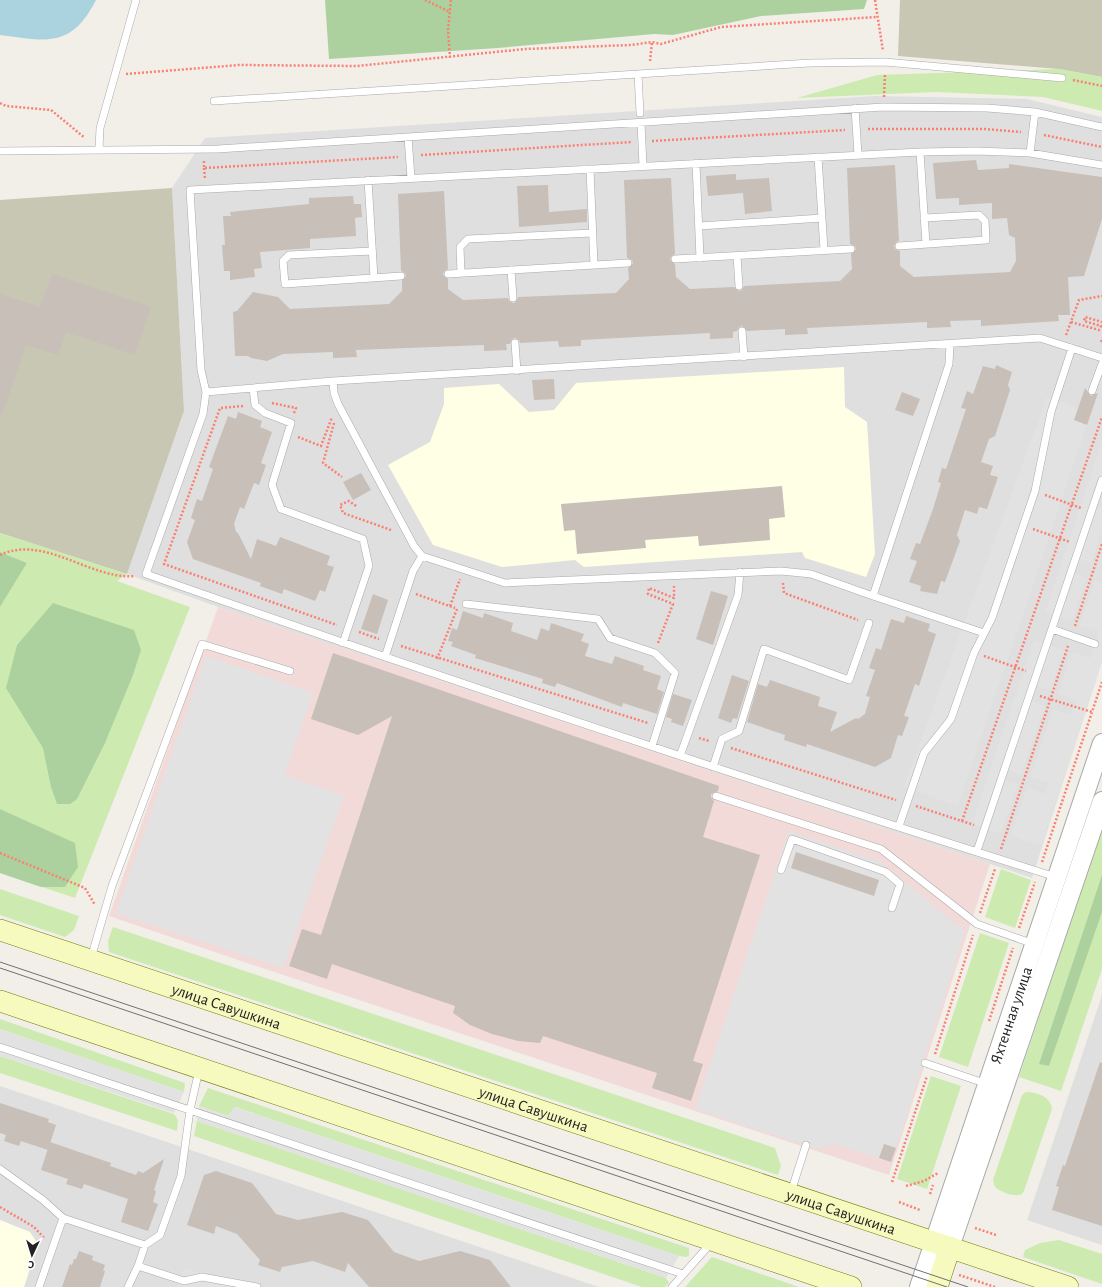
<svg xmlns="http://www.w3.org/2000/svg" width="1102" height="1287" font-family="'Alegreya Sans',sans-serif">
<style>
.residential{fill:#e0dfdf}
.commercial{fill:#f2dad9}
.education{fill:#ffffe5}
.construction{fill:#c7c7b4}
.grass{fill:#cdebb0}
.forest{fill:#add19e}
.parking{fill:#e2e2e2}
.water{fill:#aad3df}
.building{fill:#c7bfb8}
.lines{fill:none;stroke-linecap:round;stroke-linejoin:round}
.service-casing{stroke:#a9a9a9;stroke-width:8}
.tertiary-casing{stroke:#a9a9a9;stroke-width:20}
.secondary-casing{stroke:#707d05;stroke-width:22}
.path{stroke:#fa8072;stroke-width:2.5;stroke-dasharray:2 2;stroke-linecap:butt}
.service{stroke:#fff;stroke-width:7}
.tertiary{stroke:#fff;stroke-width:18}
.secondary{stroke:#f7fabf;stroke-width:21}
.tram{stroke:#707070;stroke-width:1}
.labels{text-anchor:middle;stroke-width:3;stroke-linejoin:round;paint-order:stroke}
.street-label{font-size:16px;fill:#222;stroke:#fff}
</style>
<rect width="100%" height="100%" fill="#f2efe9"/>
<path class="residential" d="M875 96 1027 99 1102 117V662L1032 878 218 607 127 574 184 411 172 188 205 138Z
M1102 995V1245L1027 1220Z
M0 1086 599 1287H0Z"/>
<path class="commercial" d="M218 607 990 864 889 1175 250 964 109 916Z"/>
<path class="education" d="M844 367 845 407 867 422 875 554 866 577 805 558 802 552 584 567 575 560 502 567 433 545 388 465 430 442 444 404V388L499 384 529 412 554 410 576 383Z
M0 1220 30 1232 38 1244 24 1287H0Z"/>
<path class="construction" d="M900 0H1102V77L1059 69 898 56Z
M172 188 184 411 127 574 0 533V200Z"/>
<path class="grass" d="M1059 69 1102 77V111L1043 97 936 92 797 98 877 75Z
M0 533 127 574 117 581 190 607 75 898 0 873V607L27 563 0 552Z
M1102 829V969L1061 1091 1019 1077Z
M1001 869 1031 880 1015 928 985 917Z
M0 889 79 916 74 930 65 937 0 915Z
M113 927 775 1148 781 1166 778 1175 109 952 108 941Z
M980 933 1009 943 968 1067 939 1057Z
M0 1019 185 1083 184 1092 0 1029Z
M0 1056 174 1114 178 1120 177 1131 0 1073Z
M931 1076 961 1086 927 1189 897 1179Z
M208 1088 689 1248V1256L686 1257 679 1256 235 1107 228 1116 199 1106Z
M1026 1092C1037 1092 1051 1097 1052 1109L1024 1191 1022 1194C1014 1198 1001 1192 995 1187L993 1180 1022 1095Z
M197 1121 666 1278 669 1283 665 1287H642L194 1136Z
M1059 1240 1102 1254V1284L1023 1257 1025 1250 1040 1243Z
M712 1257 799 1287H685Z"/>
<path class="forest" d="M325 0H867L864 9 761 16 673 35 654 34 498 48 329 59Z
M0 552 27 563 0 607Z
M53 603 134 630 141 650 133 675 105 743 77 799 70 804H57L51 787 43 748 6 688 17 645Z
M0 809 75 843 78 867 65 887H41L0 873Z
M1102 875V912L1049 1066 1039 1064Z"/>
<path class="parking" d="M1047 397 1078 408 1074 420 1087 425 958 806 904 787Z
M1102 441V480L1094 505 1102 508V530L1091 563 1076 558 1071 572 1086 578 1072 622 1045 612Z
M1095 580 1102 583V662L1041 846 1011 836 1027 788 1045 794 1049 783 1030 777 1053 709 1071 715 1076 700 1058 694 1071 652 1090 658 1099 631 1080 625Z
M1034 640 1064 650 1050 690 1033 684 1028 700 1045 706 1021 775 1005 769 1001 779 1018 784 1001 834 972 824Z
M206 656 313 693 284 775 344 796 283 968 116 913Z
M789 831 879 861 965 931 896 1148 884 1144 879 1158 834 1144 818 1149 695 1109Z
M0 1029 184 1092 174 1113 0 1056Z
M199 1106 228 1116 234 1107 679 1256 666 1278 197 1121Z
M184 1268 242 1287H177Z"/>
<path class="water" d="M0 0H96C71 49 46 41 0 35Z"/>
<path class="building" d="M976 160 978 170 1009 168V164L1102 177V219L1084 276 1068 277 1070 315H1058L1059 321 981 326V320L950 321 951 327 927 328V322L807 328 808 334 785 335V329L747 331 742 326 739 327 737 331 733 332V338L710 339V333L581 340V346L559 347 558 341 520 343 519 340 515 338 512 339 510 344H506L507 350 484 351V345L356 350 357 357 333 358V352L283 354 267 361 251 358 248 356H235L233 312 237 311 253 292 278 297 290 309 389 304 402 291V281L406 276 405 273 401 271 398 194 444 191 448 269 444 271 443 275 448 279V289L463 300 508 298 509 301 513 303 516 302 518 297 616 293 629 279 628 268 633 263 632 260 627 258 624 180 671 178 675 254 671 256 670 260 675 264 676 277 690 289 734 287 739 291 742 290 744 286 840 281 852 269 851 254 856 249 855 246 850 244 847 168 895 165 899 241 896 242 894 246 895 249 900 251V266L914 277 1010 272 1016 261 1015 238 1009 235 1007 218 992 219V203L959 205V198L936 199 933 163Z
M736 174V180L769 178 772 211 745 214 743 193 708 196 706 176Z
M548 185 549 212 587 209V222L519 227 517 186Z
M353 196 354 204H361L362 217 355 218 356 236 310 239V248L260 252 262 268 254 269 255 277 230 280V271H224L222 245H225L223 216H231L230 212 309 204V198Z
M52 274 151 307 135 355 66 332 58 355 26 345 2 415 0 414V294L40 307Z
M996 365 1012 372 1008 385 1010 390 995 436 989 439 981 462 993 466 990 475 998 477 987 509 979 507 977 514 965 510 957 535 960 541 945 582 941 581 937 594 920 591 921 586 909 582 917 561 910 559 916 543 920 544 933 509 941 483 938 482 942 468 946 469 966 409 961 408 967 391 973 394 983 366 995 369Z
M554 379 555 399 534 400 532 380Z
M1085 388 1091 396 1098 393 1087 425 1074 420Z
M902 392 920 399 913 416 895 410Z
M238 412 262 421 260 427 272 432 261 463 266 465 259 485 254 483 244 509 240 507 234 524 236 532 238 533 251 559 257 539 276 546 280 537 330 556 327 565 334 567 325 592 320 590 315 601 284 589 282 594 260 586 261 583 193 559 187 542 195 520 191 518 197 499 202 501 213 469 209 467 228 416 236 419Z
M361 473 371 490 353 500 343 482Z
M782 486 785 517 769 519 770 540 699 546 698 536 645 540 646 548 577 554 575 530 564 531 561 504Z
M711 591 728 596 713 645 696 639Z
M373 594 388 600 377 634 361 629Z
M463 611 483 618 484 613 513 623 511 631 537 640 541 628 549 631 551 623 584 634 581 641 589 644 585 656 612 664 615 656 644 666 643 670 661 676 657 689 664 692 657 714 623 703 622 707 557 683 555 687 542 683 543 679 475 658 476 655 451 646 453 642 448 641 452 628 457 630Z
M906 616 930 624 928 631 936 634 919 686 915 684 904 716 909 717 902 736 898 735 891 758 875 767 807 744 806 747 784 740 785 735 747 722 758 684 767 687 770 680 820 697 818 706 837 712 830 732 856 718 858 719 865 714 870 697 866 696 875 670 869 668 876 648 881 650 891 619 904 623Z
M333 653 719 786 718 791 711 794V797L714 801 703 837 760 855 693 1061 703 1064 691 1101 652 1088 657 1073 543 1036 540 1043 518 1041 492 1034 470 1025 453 1013 455 1006 332 964 327 979 289 966 302 929 321 935 392 716 358 735 311 719Z
M732 675 749 681 737 719 733 718 731 723 718 718Z
M673 694 692 700 683 726 671 722 672 719 666 717Z
M796 852 879 880 874 896 791 868Z
M1100 1062 1102 1063V1226L1052 1210 1059 1187 1056 1186 1063 1165 1065 1166Z
M0 1103 49 1119 48 1122 56 1125 48 1150 21 1141 19 1146 4 1141 6 1135 0 1133Z
M50 1142 111 1163 110 1166 136 1175 138 1171 143 1173 164 1159 154 1190 156 1191 153 1202 158 1204 148 1231 121 1222 128 1199 84 1184 82 1189 66 1184 68 1179 41 1170Z
M884 1144 896 1148 891 1162 879 1158Z
M216 1171 252 1183 276 1214 298 1220 342 1212 368 1220 394 1252 419 1261 460 1251 490 1260 511 1287H369L348 1263 345 1272 313 1261 282 1267 280 1272 258 1265 260 1260 237 1234 216 1226 214 1234 187 1225 204 1175Z
M79 1251 93 1256 92 1260 105 1265 103 1271H105L100 1287H62L70 1264 72 1265 74 1259H76Z"/>
<g class="lines">
<defs>
<path id="service" d="M638 74 810 63 885 62 1062 78
M214 101 638 74 640 113
M855 108 858 155
M641 123 643 166
M408 137 411 178
M99 149 100 128 136 0
M0 151 218 149 883 107 987 108 1035 112 1102 127
M920 152 926 244
M1030 153 1035 112
M818 157 824 250
M696 163 700 258
M590 169 594 265
M368 180 374 278
M699 226 822 218
M899 246 986 240 985 221 979 215 924 218
M372 251 289 255 283 261 285 284 401 276
M737 256 739 286
M675 259 851 249
M511 270 513 298
M461 273 460 247 468 239 592 233
M448 274 628 263
M742 331 744 357
M515 343 517 371
M333 381 334 393 338 404 414 546 422 556
M253 388 255 405 265 413 291 423 272 485 281 509 363 539 369 566 343 643
M1092 391 1102 364
M206 392 333 381 1040 338 1102 358
M873 596 984 633
M466 604 598 619 610 638 655 653 675 673 652 746
M1052 629 1095 644
M385 657 413 571 422 556 505 583 781 571 811 574 873 596 949 364 950 344
M680 756 738 595 740 572
M713 767 722 739 739 731 764 649 849 680 869 623
M716 796 881 849 977 924 1034 944
M899 826 924 753 951 719 974 653 992 618 1035 491 1051 412 1072 348
M977 851 1102 480
M781 870 792 839 886 872 900 884 892 908
M1056 877C751 781 448 680 146 574L203 414 206 392 201 370 190 190 920 152 976 151 1030 153 1102 165
M91 958 112 886 202 644 290 671
M0 1047 683 1274
M925 1063 987 1084
M0 1169 43 1200 63 1218 145 1245
M791 1192 806 1145
M138 1266 184 1281 202 1277 257 1287
M39 1287 63 1218
M128 1287 138 1266 145 1245 160 1235 181 1176 190 1110 199 1070
M672 1287 712 1242"/>
<g id="tertiary">
<path d="M950 1247 1102 801"/>
<path id="s1" d="M919 1287 1102 743"/>
</g>
<g id="secondary">
<path id="s2" d="M0 930 1068 1287"/>
<path d="M0 1001 851 1287"/>
<path d="M937 1287 950 1247"/>
</g>
</defs>
<use href="#service" class="service-casing"/>
<use href="#tertiary" class="tertiary-casing"/>
<use href="#secondary" class="secondary-casing"/>
<path class="path" d="M425 0 450 12
M875 0 883 51
M450 58 448 30 451 0
M650 61 652 42
M126 74 239 65 357 66 525 49 631 45 652 42 661 44 721 27 877 17
M1073 80 1102 86
M884 97 885 74
M0 103 6 106 51 110 85 138
M868 129H985L1021 132
M1044 135 1102 147
M652 141 845 130
M421 155 631 142
M204 161V168L398 157
M204 168 205 179
M1071 322 1099 330 1101 326 1084 321 1085 317 1102 322
M1066 335 1079 300 1102 296
M1101 342 1102 340
M272 403 296 408 294 413
M243 406 220 408 164 564 337 625
M334 423 323 463 342 477
M298 437 321 446 332 417
M1045 495 1081 508
M356 506 349 501 340 505 343 513 391 530
M1033 529 1070 542
M0 555C45 534 90 580 135 576
M783 583 784 593 858 620
M416 594 455 608
M450 606 460 579
M1075 626 1102 544
M359 632 379 639
M658 643 673 604 648 594 649 588 674 598V586
M401 646 648 723
M984 656 1026 671
M437 659 457 609
M1040 696 1092 712
M699 738 709 741
M731 748 896 800
M916 806 974 825
M962 821 1102 417
M1001 849 1068 646
M0 853 85 888 95 905
M1042 862 1102 682
M980 913 995 869
M1019 928 1035 882
M989 1021 1013 948
M935 1054 973 935
M892 1182 927 1076
M906 1186 924 1181 938 1173
M930 1194 933 1185
M899 1202 920 1210
M0 1207 34 1227 45 1239
M975 1228 996 1235
M959 1275 995 1287"/>
<use href="#service" class="service"/>
<use href="#tertiary" class="tertiary"/>
<use href="#secondary" class="secondary"/>
<path class="tram" d="M0 962 968 1287
M0 968 947 1287"/>
</g>
<g class="labels">
<g class="street-label">
<text dy="6" stroke="none"><textPath href="#s2" startOffset="239">улица Савушкина</textPath></text>
<text dy="6" stroke="none"><textPath href="#s1" startOffset="287">Яхтенная улица</textPath></text>
<text dy="6" stroke="none"><textPath href="#s2" startOffset="563">улица Савушкина</textPath></text>
<text dy="6" stroke="none"><textPath href="#s2" startOffset="887">улица Савушкина</textPath></text>
</g>
</g>
<g transform="translate(32 1255) rotate(184)" stroke="#ffffff" stroke-width="3" paint-order="stroke">
<path d="M0-3L7 15L0 10L-7 15Z" fill="#222222"/>
<text y="-6" font-size="11" font-weight="bold" text-anchor="middle" fill="#222222">С</text>
</g>
</svg>
